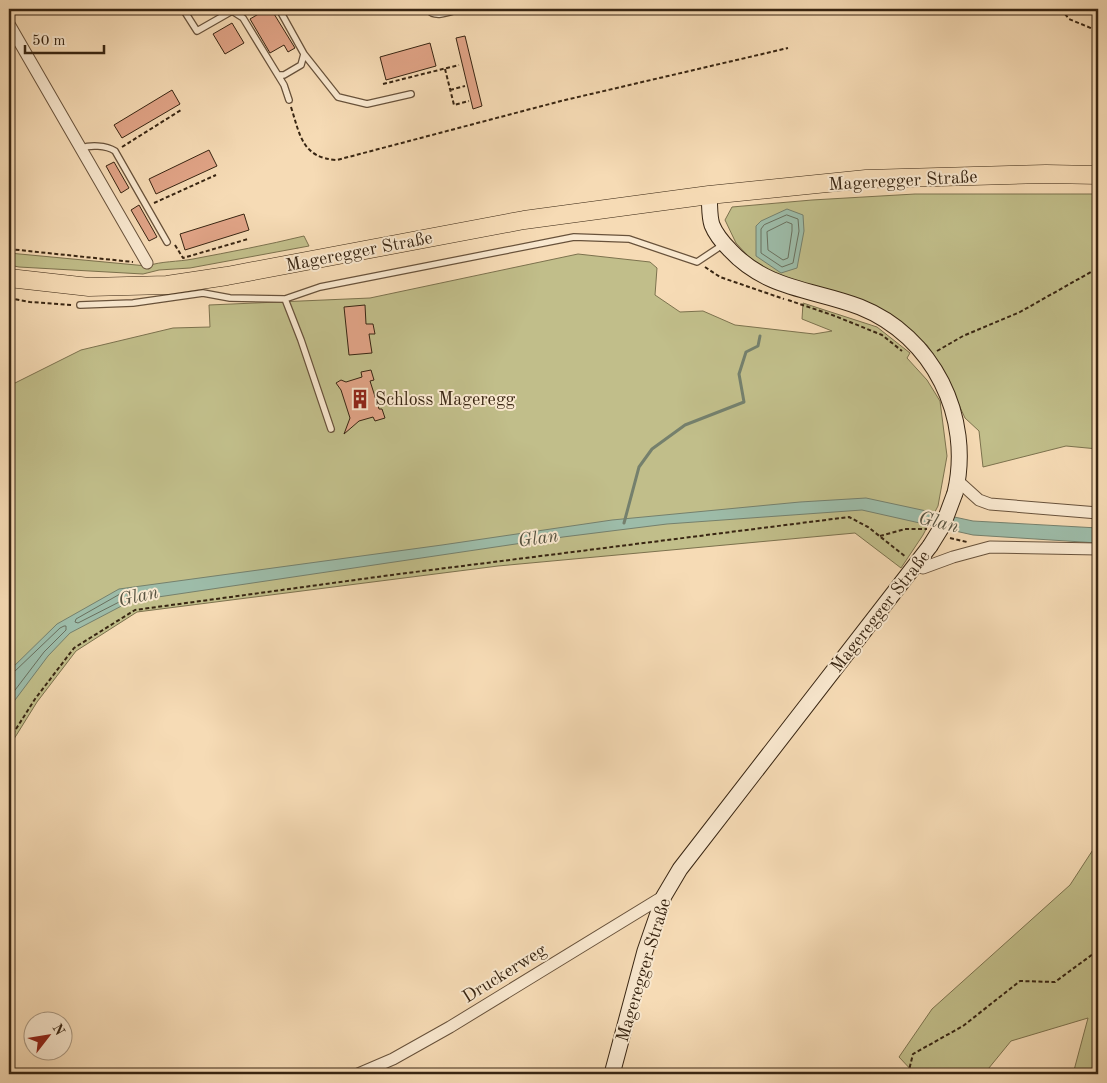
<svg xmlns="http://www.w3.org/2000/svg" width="1107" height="1083" font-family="'Old Standard TT',serif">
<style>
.green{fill:#c1be8a;stroke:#7c724e}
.water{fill:#9dbca9;stroke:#75806d}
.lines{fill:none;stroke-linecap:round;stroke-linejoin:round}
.shore{stroke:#6a705e;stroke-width:1}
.stream{stroke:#75806d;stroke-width:3}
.building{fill:#e1a487;stroke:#382512}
.lane-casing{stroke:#68523b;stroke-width:8}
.street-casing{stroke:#68523b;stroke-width:13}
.secondary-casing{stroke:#382512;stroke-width:17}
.primary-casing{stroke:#382512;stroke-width:19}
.path{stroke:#382512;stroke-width:2;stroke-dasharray:4 2.5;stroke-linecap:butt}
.lane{stroke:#f9e8cf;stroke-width:5.5}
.street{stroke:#f9e8cf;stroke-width:11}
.secondary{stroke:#f9e8cf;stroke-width:15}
.primary{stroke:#f6dbb5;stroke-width:18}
.secondary-bridge-casing{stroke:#382512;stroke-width:17;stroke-linecap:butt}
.secondary-bridge{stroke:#f9e8cf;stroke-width:15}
.labels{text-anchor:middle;stroke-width:4;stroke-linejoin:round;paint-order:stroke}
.street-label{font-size:18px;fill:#382512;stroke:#f9e8cf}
.poi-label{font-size:18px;fill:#382512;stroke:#f9e8cf;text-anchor:start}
.water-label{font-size:19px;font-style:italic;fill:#56523f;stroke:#f9e8cf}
</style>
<rect width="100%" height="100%" fill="#f6dbb5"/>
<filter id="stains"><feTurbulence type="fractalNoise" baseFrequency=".004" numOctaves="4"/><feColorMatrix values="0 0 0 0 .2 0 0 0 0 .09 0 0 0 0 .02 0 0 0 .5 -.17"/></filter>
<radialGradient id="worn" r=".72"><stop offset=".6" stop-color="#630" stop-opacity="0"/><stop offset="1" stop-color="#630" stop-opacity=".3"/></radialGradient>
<path class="green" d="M915 194H1098V449L1066 446 983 467 979 431 965 418 941 366 927 345 880 309 760 269 736 243 725 220 732 207 812 200Z
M304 236 309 246 190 268 159 270 143 274 19 267 9 265V253L147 266C162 261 177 262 193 259 230 252 267 245 304 236Z
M578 254 650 262 657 268 655 295 680 312 703 311 735 325 814 334 832 331 802 319 803 303 877 327 910 353 907 358 927 380 940 401 947 456 938 506 923 535 901 568 855 533 498 566 137 612 76 651 37 702 9 747V386L81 350 173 328 210 327 209 305 370 298Z
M1098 842V1074H1073L1088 1018 1011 1041 984 1074H915L899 1057 932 1009 1070 885Z"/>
<path class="water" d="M787 209 803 215 804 231 797 268 781 273 756 256V226L761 221Z
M866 498 973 521 1098 528V543L973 535 862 510 667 524 563 537 131 601 70 633 48 656 9 708V671L57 624 119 589 442 545 612 520 800 502Z"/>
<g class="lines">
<path class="shore" d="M787 215 798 219 799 231 793 263 782 267 761 253V229L764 225Z
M787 222 792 224V231L788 258 783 260 768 250 767 232Z
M126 593 128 595 127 598 78 623 75 622 76 619 120 594Z
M9 674 14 672 60 628 64 626H66V630L44 652 9 698"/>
<path class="stream" d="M624 523 639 467 652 449 685 425 744 402 739 374 746 352 758 346 760 336"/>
</g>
<path class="building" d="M267 9H271L295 48 288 52 284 45 270 53 250 19Z
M232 23 244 43 225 54 213 34Z
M465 36 482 106 473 109 456 38Z
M430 43 436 66 386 80 380 57Z
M172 90 180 104 122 138 114 125Z
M209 150 217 166 156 194 149 179Z
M114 162 129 188 121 193 106 166Z
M139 205 157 237 149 241 131 210Z
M244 214 249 230 185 250 180 234Z
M365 305 366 324H373L375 334H369L372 353 349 355 344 307Z
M371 370 374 380 370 381 379 409H382L385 418 375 421 373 417 359 421 344 434 350 418 341 390 336 383 341 380 346 382 362 377 361 372Z"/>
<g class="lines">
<defs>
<path id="lane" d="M183 9 197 31 232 11 230 9
M427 9C435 19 449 12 460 9
M232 11 243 18 284 85 289 100
M304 54 338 97 367 104 411 94
M278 75H284L301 65 304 54 279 9
M81 148C90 145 106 145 115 151L167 242
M285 299 301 340 331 429
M80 305 133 303 203 293 230 298 285 299 320 287 574 237 629 239 697 262 724 244"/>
<path id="street" d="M9 24 147 263
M958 481 979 500 990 504 1098 513
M915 564 923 568 953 557 990 547 1098 549
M358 1074 393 1059 450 1027 664 896"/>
<path id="secondary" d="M709 195C710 205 709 216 712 225 716 235 723 243 730 250 767 290 813 289 860 307 933 336 973 417 955 493
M612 1074 645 951 664 896 680 869 930 546"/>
<path id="primary" d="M9 278 89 287 167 285 227 276 524 220 709 195 866 179 1046 174 1098 175"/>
</defs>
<use href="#lane" class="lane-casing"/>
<use href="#street" class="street-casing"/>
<use href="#secondary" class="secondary-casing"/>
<use href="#primary" class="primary-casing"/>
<path class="path" d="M1061 9 1069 19 1098 31
M445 69 454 105 469 101
M383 84 459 65
M450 90 465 86
M291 107C300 135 302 158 337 160L561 101 788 48
M122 147 181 110
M154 203 216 175
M175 245 183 258 248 239
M9 249 133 262
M705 267 720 277 784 299
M9 298 30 302 72 305
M788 300 835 316 882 335 902 351
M937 351 963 336 1020 312 1098 268
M880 536 905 529H927
M950 538 967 542
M9 740 35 699 74 648 135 610 399 574 849 517 868 527 906 557
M908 1074 913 1054 963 1026 1020 981 1055 982 1097 951 1098 949"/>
<use href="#lane" class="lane"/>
<use href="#street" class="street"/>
<use href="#secondary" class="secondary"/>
<use href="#primary" class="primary"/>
<defs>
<path id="secondary-bridge" d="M930 546 943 525 955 493"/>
</defs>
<use href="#secondary-bridge" class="secondary-bridge-casing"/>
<use href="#secondary-bridge" class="secondary-bridge"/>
</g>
<defs>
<symbol id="building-bare" viewBox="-9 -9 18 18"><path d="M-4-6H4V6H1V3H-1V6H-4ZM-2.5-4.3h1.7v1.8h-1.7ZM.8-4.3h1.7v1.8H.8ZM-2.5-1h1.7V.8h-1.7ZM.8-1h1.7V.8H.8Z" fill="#8f2418" stroke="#f9e8cf" stroke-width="2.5" paint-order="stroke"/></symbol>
</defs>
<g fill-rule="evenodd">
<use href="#building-bare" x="346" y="385" width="28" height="28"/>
</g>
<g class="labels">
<g class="street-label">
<text transform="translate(903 180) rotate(-3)" y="6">Mageregger Straße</text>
<text transform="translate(359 251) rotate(-11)" y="6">Mageregger Straße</text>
<text transform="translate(880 611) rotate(-52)" y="6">Mageregger Straße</text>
<text transform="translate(643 970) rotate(-73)" y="6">Mageregger Straße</text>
<text transform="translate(504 973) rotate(-32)" y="6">Druckerweg</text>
</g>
<g class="poi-label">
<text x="375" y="405">Schloss Mageregg</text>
</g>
<g class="water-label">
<text transform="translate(939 521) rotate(14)" y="7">Glan</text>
<text transform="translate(538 537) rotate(-8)" y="7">Glan</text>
<text transform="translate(138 595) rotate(-13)" y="7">Glan</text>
</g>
</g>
<rect width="1107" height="1083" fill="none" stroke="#f6dbb5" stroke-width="30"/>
<rect x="10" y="10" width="1087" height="1063" fill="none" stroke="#382512" stroke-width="2.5"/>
<rect x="15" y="15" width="1077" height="1053" fill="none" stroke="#382512"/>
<g transform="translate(48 1036) rotate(59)"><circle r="24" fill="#f9e8cf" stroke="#ac9a83"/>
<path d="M0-4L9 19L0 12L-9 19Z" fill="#8f2418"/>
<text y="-8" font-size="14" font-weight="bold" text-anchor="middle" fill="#382512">N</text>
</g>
<path d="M25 45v8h79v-8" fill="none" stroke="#382512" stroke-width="2.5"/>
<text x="32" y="45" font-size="15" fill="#382512" stroke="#f9e8cf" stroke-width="4" paint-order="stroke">50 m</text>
<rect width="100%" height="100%" filter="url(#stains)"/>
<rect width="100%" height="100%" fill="url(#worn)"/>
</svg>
